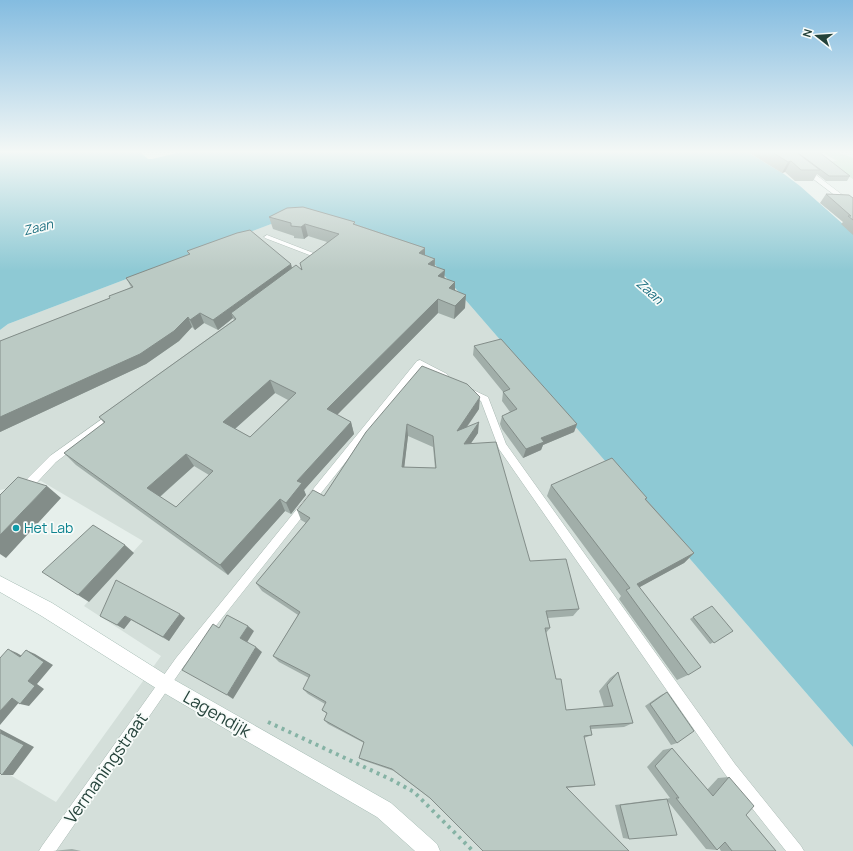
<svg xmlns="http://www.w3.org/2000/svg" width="853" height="851" font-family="Manrope,sans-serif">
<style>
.built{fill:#d4dfda}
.green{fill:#bfe0c8}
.water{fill:#8ec9d4}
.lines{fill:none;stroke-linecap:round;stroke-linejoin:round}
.lane-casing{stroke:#a8b8b2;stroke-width:1}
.street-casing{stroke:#a8b8b2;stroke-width:1}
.secondary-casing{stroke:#a4bbb3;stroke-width:1}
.path{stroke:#86b3a5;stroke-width:4;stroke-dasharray:3 4.5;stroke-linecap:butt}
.lane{fill:#fff;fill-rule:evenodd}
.street{fill:#fff;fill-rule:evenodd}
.secondary{fill:#fff;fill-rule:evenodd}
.wall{fill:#a1aea9;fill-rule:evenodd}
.shaded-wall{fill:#838d89}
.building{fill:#bbcac4;stroke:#838d89;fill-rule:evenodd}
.culture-dot{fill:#0f9aa8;stroke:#f7fbf9;stroke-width:1.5}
.labels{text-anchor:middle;stroke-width:3.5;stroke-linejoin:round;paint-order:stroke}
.far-water-label{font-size:13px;font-style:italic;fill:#1c6f80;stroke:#f7fbf9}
.culture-label{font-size:14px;fill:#0d838f;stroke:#f7fbf9;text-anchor:start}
.near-street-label{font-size:17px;fill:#24423a;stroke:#f7fbf9}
</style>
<rect width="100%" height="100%" fill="#e6efeb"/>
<path class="built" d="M287 218 430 259 853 747V851H0V769L56 802 161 656 84 606 143 541 41 481 0 490V330L8 324Z"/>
<path class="green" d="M822 152H837L853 158V179L825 162 837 161Z"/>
<path class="water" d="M0 152H140L148 159H152L181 152H747L784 174 800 186 853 233V747L430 259 287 218 8 324 0 330Z"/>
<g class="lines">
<defs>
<path id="lane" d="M267 235 316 254 321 260 319 262H315L312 256 265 238 264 237Z
M420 360 447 374 448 376 447 378H441L421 367 184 666 56 851H39L42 846 176 658 417 361Z
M469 388 488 397 506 444 735 764 801 846 804 851H786L725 774 499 449 481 401 466 393 465 391 466 389Z
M112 412 116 415 115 417 56 462 28 492 24 493 20 492 19 489 20 486 50 456Z"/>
<path id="street" d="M778 152H786L853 203V209Z"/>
<path id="secondary" d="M0 576 52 603 171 678 391 803 437 844 440 851H415L377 817 159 690 40 615 0 592Z"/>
</defs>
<use href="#lane" class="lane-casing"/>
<use href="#street" class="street-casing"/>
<use href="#secondary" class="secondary-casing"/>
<path class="path" d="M268 722 392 780 414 792 473 851"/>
<use href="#lane" class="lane"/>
<use href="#street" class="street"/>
<use href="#secondary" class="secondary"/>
</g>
<path class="wall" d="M748 152H819L850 176 847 181H826L817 174 813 181H795L785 172 782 173Z
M826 194 853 198V235L841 224 843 222 820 203Z
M269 217 355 222V224L425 248V256L435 259V267L455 290 465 308 454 319 438 313 337 415 351 422 354 434 304 490 306 495 291 514 285 511 228 575 76 465 64 453 104 423 99 417 234 320 233 318 218 330 204 323 195 330 192 327 179 341 146 364 0 432V341L110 298 131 287 126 278 189 255 187 251 291 264 292 268 302 270 327 242 308 236 304 239 294 238V236L273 229ZM275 393 288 400 250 437 235 429ZM194 466 209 475 176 507 160 497Z
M474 346 577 424 574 432 543 445 541 450 523 458 502 429 500 424 502 416 510 412 502 401 503 392 473 355Z
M479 409 467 427 478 433 471 443 530 561 579 609 573 616 548 618 550 628 546 633 556 679 566 710 604 707 599 691 610 678 618 672 633 723 624 727 591 729 592 735 584 738 595 785 566 788 629 851H483L430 798 394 771 362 760 359 758 364 743 328 724 324 720 327 714 322 710 325 704 308 694 303 689 309 678 279 662 273 656 298 615 262 591 256 583 306 523 301 520 297 510 324 496 366 432ZM408 436 433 447 435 468 404 467Z
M551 485 646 499 694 553 684 563 639 587 688 675 677 680 619 599 621 596 547 496Z
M100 616 185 618 169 641 131 620 124 629Z
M693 617 733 631 710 644 690 619Z
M667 692 677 743 671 745 645 706 661 695Z
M672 748 707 790 718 778 729 777 746 815 776 851H721L719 848 717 850 706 849 666 799 670 798 647 767 663 750Z
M660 799H667L629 839 623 838 615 805Z
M72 849 81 851H53Z"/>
<path class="shaded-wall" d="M791 161 785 172 782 173 788 162Z
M305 224 308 236 304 239 301 227Z
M425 248V261L419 253Z
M435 259 434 272 428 264Z
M291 264 293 274 231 313 233 318 218 330 213 320Z
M445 270 444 283 438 276Z
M455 282V295L449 288Z
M466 295 465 308 454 319 455 306Z
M438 299V313L330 422 327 409Z
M200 313 204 323 195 330 190 320Z
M188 317 192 327 179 341 146 364 0 432V417Z
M270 380 275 393 229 434 223 422Z
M480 397 479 409 456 442 457 431Z
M351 422 354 434 304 490 306 495 291 514 286 503 297 481Z
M479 422 478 433 463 455 464 444Z
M407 424 408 436 403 478 402 467Z
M577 424 574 432 543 445 541 450 523 458 526 449 541 438Z
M186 454 194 466 157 499 147 488Z
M47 486 61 498 6 558 0 554V535Z
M280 499 285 511 228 575 220 565Z
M125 545 134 553 89 602 78 595Z
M694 553 684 563 629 593 637 584Z
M180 614 185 618 169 641 163 637Z
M125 616 131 620 124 629 117 625Z
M248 626 254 631 246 644 240 638Z
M256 647 262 652 233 699 227 695Z
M8 649 17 653 29 660 20 657Z
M26 650 35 654 53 665 37 684 44 689 29 706 20 704 28 681Z
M12 698 21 700 0 725V711Z
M0 729 34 747 13 775H2Z"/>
<path class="building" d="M772 152H796L820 170H801L791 161 788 162Z
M797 152H819L850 176H829Z
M826 194 849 195 853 198V220L848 216H851Z
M303 207 355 222 353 224 425 248 419 253 435 259 428 264 445 270 438 276 455 282 449 288 466 295 455 306 438 299 327 409 351 422 297 481 302 483 286 503 280 499 220 565 64 453 105 422 99 417 236 319 231 313 296 265 302 270 300 263 339 234 305 224 301 227 291 226V223L269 217 287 208ZM270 380 296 393 250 437 223 422ZM186 454 213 471 176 507 147 488Z
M250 230 291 264 213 320 200 313 190 320 188 317 174 331 140 354 0 417V341L110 298 109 296 133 287 126 278 190 254 187 251 237 233Z
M501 339 577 424 541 438 544 442 526 449 504 420 502 416 517 409 503 392 510 389 474 346Z
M422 366 467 384 480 397 457 431 479 422 464 444 496 442 530 561 566 559 579 609 546 611 550 628H545L556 679H561L566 710 613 706 607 685 618 672 633 723 590 726 592 735 584 736 595 785 566 787 629 851H483L430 798 392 769 359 758 364 742 324 720 327 713 322 710 326 702 303 689 310 675 273 656 300 612 256 583 310 518 297 510 313 490 324 496 366 432ZM407 424 433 436 436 468 402 467Z
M612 458 647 498 645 499 694 553 637 584 701 667 688 675 626 590 630 588 551 485Z
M18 477 47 486 0 535V495Z
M93 525 125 545 78 595 42 572Z
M116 580 180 614 163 637 125 616 117 625 100 616Z
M712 606 733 631 714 643 693 617Z
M227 615 248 626 240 638 256 647 227 695 182 670 213 624 219 628Z
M8 649 20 657 26 650 44 662 28 681 35 686 20 704 12 698 0 711V658Z
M667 692 694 731 677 743 650 704Z
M0 733 24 745 2 775 0 773Z
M672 748 713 796 729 777 754 806 746 815 776 851H732L725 842 717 850 676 798H679L655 766Z
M667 799 677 835 629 839 620 805Z"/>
<linearGradient id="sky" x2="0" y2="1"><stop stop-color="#84bce0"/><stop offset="0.56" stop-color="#f4f8f6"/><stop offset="1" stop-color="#f4f8f6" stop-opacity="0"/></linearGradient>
<rect width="853" height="271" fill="url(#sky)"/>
<circle class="culture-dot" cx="16" cy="528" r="4"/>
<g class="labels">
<g class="far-water-label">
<text transform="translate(38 227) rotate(-14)" y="5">Zaan</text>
<text transform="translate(650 291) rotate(42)" y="5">Zaan</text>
</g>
<g class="culture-label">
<text x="24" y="533">Het Lab</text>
</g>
<g class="near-street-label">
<text transform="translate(217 714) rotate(30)" y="6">Lagendijk</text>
<text transform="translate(106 768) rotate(-55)" y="6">Vermaningstraat</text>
</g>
</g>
<g transform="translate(817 36) rotate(287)" stroke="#f7fbf9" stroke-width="3" paint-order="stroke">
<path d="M0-3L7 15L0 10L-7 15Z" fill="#24423a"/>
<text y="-6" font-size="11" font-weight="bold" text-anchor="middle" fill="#24423a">N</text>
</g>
</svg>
